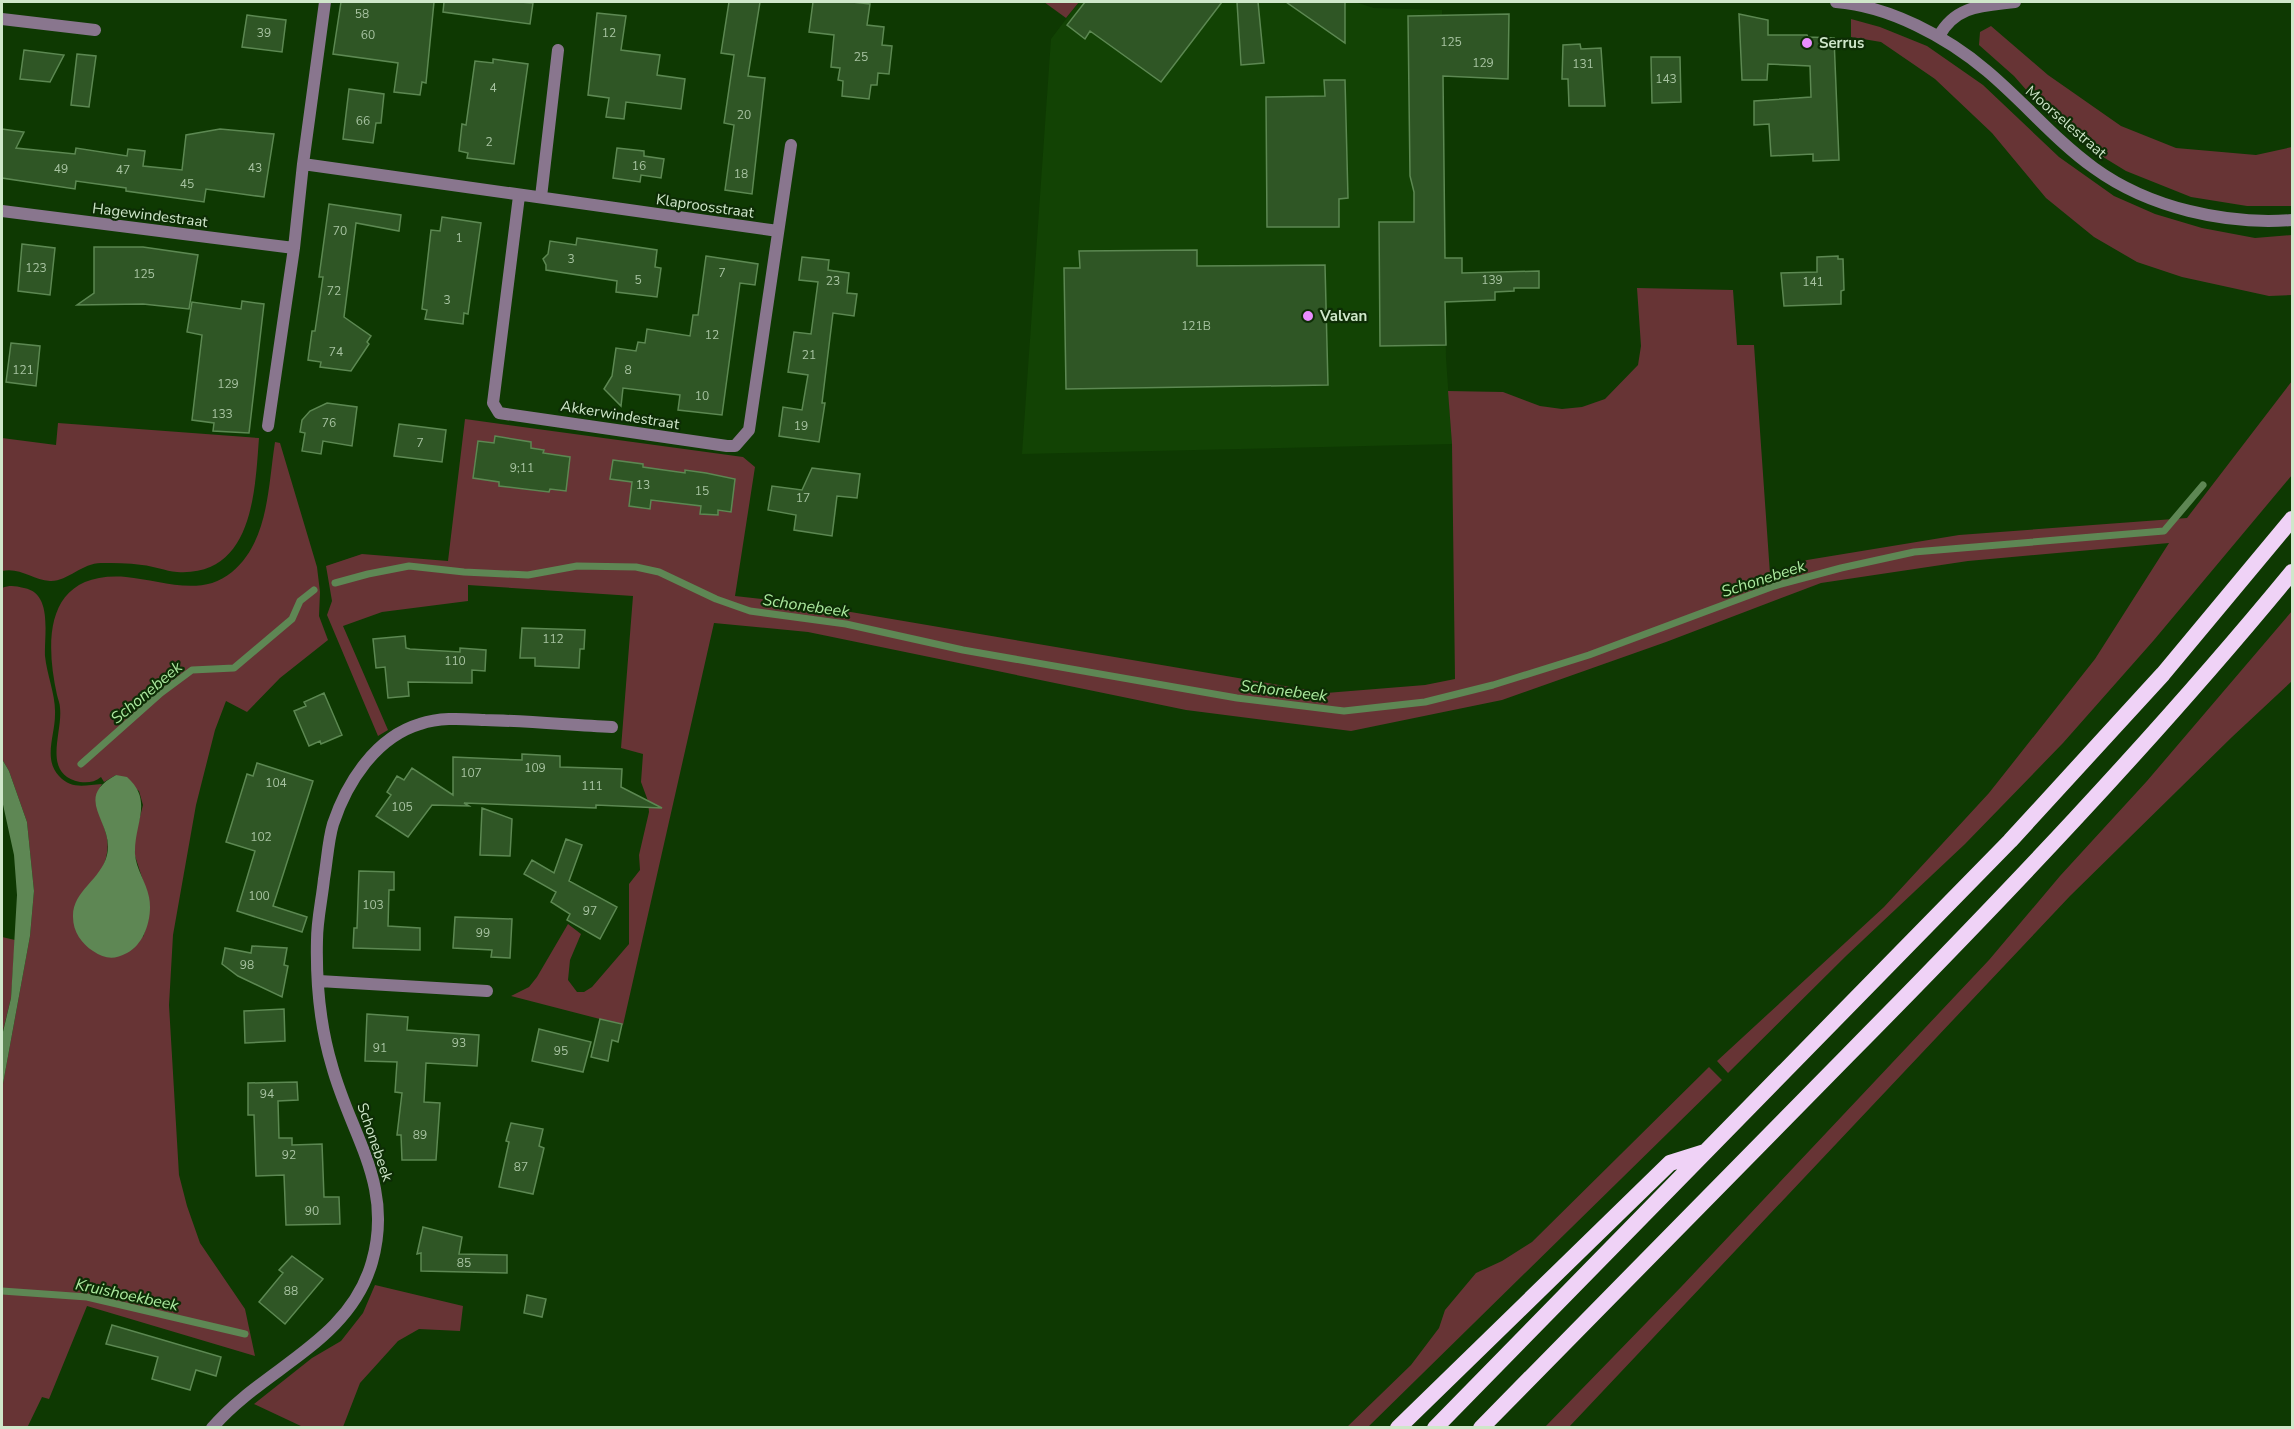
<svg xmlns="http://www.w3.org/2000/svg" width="2294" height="1429" font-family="'Nunito Sans',sans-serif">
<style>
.built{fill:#124304}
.green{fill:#673435}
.water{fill:#5e8754}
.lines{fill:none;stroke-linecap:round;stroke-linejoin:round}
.stream{stroke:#5e8754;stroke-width:7}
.building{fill:#2f5625;stroke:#5c8852;stroke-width:1.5}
.minor{stroke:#89768e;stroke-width:12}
.trunk{stroke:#efd2f6;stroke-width:16}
.poi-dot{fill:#e98efe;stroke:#0d2d05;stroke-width:2}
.labels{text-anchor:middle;stroke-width:4.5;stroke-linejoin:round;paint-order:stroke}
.number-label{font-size:12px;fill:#a7c3a1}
.poi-label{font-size:15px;font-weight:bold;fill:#cfe7ca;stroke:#0d2d05;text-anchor:start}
.street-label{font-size:15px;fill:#cfe7ca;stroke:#0d2d05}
.water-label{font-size:16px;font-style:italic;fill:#ace99f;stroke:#0d2d05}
</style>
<rect width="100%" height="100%" fill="#0e3902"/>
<path class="built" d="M1079 2H1355L1374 8 1442 10 1446 358 1452 444 1022 454 1051 39Z"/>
<path class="green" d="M1044 2H1079L1066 18Z
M1851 19 1880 27 1927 46 1983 85 2059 157 2114 196 2155 214 2202 228 2255 238 2292 235V295L2269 296 2182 277 2137 262 2094 237 2046 198 1992 133 1935 79 1881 42 1851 37Z
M1991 26 2048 75 2121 126 2176 148 2256 155 2292 147V206H2247L2191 197 2126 171 2090 149 2052 119 2014 76 1979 45 1980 32Z
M1637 288 1733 290 1737 345H1754L1770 574 1807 560 1959 535 2187 518 2292 381V475L2154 640 2063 743 1965 844 1846 956 1728 1073 1717 1061 1884 907 1989 793 2095 659 2169 543 1968 561 1821 583 1666 642 1502 700 1351 731 1186 710 808 632 714 623 623 1025 511 996 529 987 537 977 568 924 581 934 570 960 568 980 577 992H584L592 987 629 944V884L640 870 639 855 649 812 648 801 641 782 643 754 621 748 633 596 468 585V601L382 612 343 626 388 730 378 736 327 615 332 601 326 566 362 554 448 561 465 419 743 457 755 467 735 596 798 603 1326 693 1425 685 1455 679 1452 444 1448 391 1503 392 1540 406 1562 409 1582 407 1605 399 1638 365 1641 346Z
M58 423 259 438C255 491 253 577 177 572 165 571 154 566 142 565 128 563 114 563 101 563 82 563 67 582 50 581 33 580 20 567 2 571V438L56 445Z
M275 442 280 443 317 567 320 592 319 616 328 640 280 678 247 712 226 701 215 730 196 805 173 935 169 1005 179 1175 187 1206 200 1243 245 1309 255 1356 87 1306 49 1399 42 1397 27 1428 2 1427V1089L30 936 34 891 27 822 9 771 2 759V588C10 585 15 586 24 588 53 593 44 635 45 656 47 676 56 695 55 715 55 735 43 759 59 776 72 790 85 785 102 784 90 801 104 821 107 838 109 850 106 860 102 870L143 937 148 921 149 899 135 856V836L143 805 139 791 116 775 104 782 101 777C95 782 88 783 80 782 41 774 63 733 60 708 60 704 58 699 57 695 44 636 47 571 126 577 161 580 201 598 232 572 269 541 268 486 275 442Z
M2292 611V681L2232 737 2070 896 1569 1427H1545L1682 1286 1989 960 2060 876 2147 781Z
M2 937 15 940 11 998 2 1035Z
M1709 1067 1722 1080 1368 1427H1347L1411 1365 1439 1328 1445 1310 1476 1273 1502 1261 1532 1242Z
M375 1285 463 1306 460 1331 419 1329 398 1341 360 1383 343 1427H303L254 1404 312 1358 341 1341 363 1313Z"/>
<path class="water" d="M2 759 9 771 27 822 34 891 30 936 2 1089V1036L11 998 17 895 14 855 2 800Z
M116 775 127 777C154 801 134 823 135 854 136 869 146 882 149 897 153 916 145 944 127 953 114 960 105 959 93 951 82 944 73 932 73 917 72 891 101 880 107 855 115 822 71 799 116 775Z"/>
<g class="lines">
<path class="stream" d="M335 583 368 574 409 566 464 572 528 575 577 566 636 567 659 572 716 599 750 611 846 624 963 650 1237 698 1344 711 1425 702 1493 685 1589 655 1774 586 1841 568 1914 552 2164 531 2203 485
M81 764 161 693 192 670 234 668 292 619 300 601 314 590
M2 1291 87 1297 245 1334"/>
</g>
<path class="building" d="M341 2H434L426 83 422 82 420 95 394 92 398 63 333 54Z
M444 2H520L533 3 530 24 443 12Z
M729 2H760L748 76 765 78 752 194 725 190 734 125 724 123 734 55 721 53Z
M813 2H852L870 4 867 25 884 27 882 45 892 46 889 74 878 73 877 85H871L869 99 842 96 843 81 838 80 840 68 831 67 834 35 809 32Z
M1085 2H1222L1161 82 1090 31 1085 39 1067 25Z
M1237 2H1258L1264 63 1241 65Z
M1286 2H1345V43Z
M597 13 626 16 621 50 660 55 657 75 685 79 681 109 626 102 624 119 606 117 609 98 588 95Z
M1509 14 1508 79 1443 76 1445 258H1462V273L1539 271V288H1514V291L1495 292V300L1445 302 1446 345 1380 346 1379 222H1414V192L1410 176 1408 16Z
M1739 14 1768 20V35H1807L1808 37 1834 38 1839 160 1813 161V154L1771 156 1769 124 1754 125V101L1811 97 1810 66 1768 64 1767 80H1742Z
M247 15 286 20 282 52 242 47Z
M1580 44 1581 49 1601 48 1605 106H1569L1568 79H1562L1563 45Z
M24 50 64 55 50 82 20 79Z
M77 54 96 56 89 107 71 105Z
M1651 57H1680L1681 102 1652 103Z
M493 59 528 64 514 164 467 158 468 153 459 151 462 124 466 125 475 61 493 63Z
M1324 80H1345L1348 198 1339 199V227H1267L1266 97 1325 96Z
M349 89 384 94 381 123H376L373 143 343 139Z
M2 129 24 132 16 148 75 154 76 148 127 156 128 149 145 151 143 166 182 170 186 135 220 129 274 134 264 197 206 189 204 202 126 191V188L76 181 75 189 2 178Z
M617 148 644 151V156L664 159 661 178 641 175 640 182 613 178Z
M329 204 401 215 399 231 356 223 344 317 371 336 367 342 369 344 351 371 320 367 321 362 308 360 312 331H315L323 277H319Z
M442 217 481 223 468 314 464 313 463 324 425 319 427 310 422 309 431 230 440 231Z
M577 238 657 250 655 267 661 268 657 297 616 292 617 281 546 270V265L543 259 548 254 550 241 576 245Z
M22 244 55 248 50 295 18 291Z
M94 247H143L198 255 189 309 143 304 77 305 94 293Z
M1197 250V266L1325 265 1328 385 1066 389 1064 268H1080L1079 251Z
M706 256 758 264 755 285 740 283 722 415 678 410 680 395 623 388 621 406 604 389 612 376 616 348 636 351 638 342 645 343 647 329 690 336 693 315H698Z
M1838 256V259H1843L1844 290 1841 291V304L1784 306 1781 273 1817 272V257Z
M802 257 829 260 828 270 849 273 847 293 857 294 854 316 833 313 822 403H825L819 442 779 436 783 407 802 410 808 375 788 372 794 332 811 334 818 282 799 280Z
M242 301 264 304 249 433 213 431 214 423 192 420 202 335 187 332 192 302 241 309Z
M11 343 40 346 36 386 6 382Z
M327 403 357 407 352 446 323 441 321 454 302 451 305 433 300 432 302 420 310 411Z
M399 424 446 430 442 462 394 456Z
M495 436 531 442V448L544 450 543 453 570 457 566 491 550 489 549 492 499 486V482L473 478 478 441 494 443Z
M613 460 643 464V467L685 473V470L706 473 735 479 731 512 718 510V515L700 514 701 506 651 500 650 509 629 506 632 482 610 479Z
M812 468 860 474 857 498 837 496 832 536 794 530 796 515 768 510 772 486 802 490Z
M522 628 585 630 584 649H580L579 668 535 666V658H520Z
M405 636 406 648 410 649 460 652V648L486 650 485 671 472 670V683L408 682 409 696 388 698 385 667 376 668 373 639Z
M324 693 342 735 321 744 320 741 309 746 294 711 306 706 304 702Z
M522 754 560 756V767L622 769 621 787 662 808 596 805V808L464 803 469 806 432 805 408 837 376 816 391 795 387 792 397 776 404 780 412 768 453 795V757L522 760Z
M257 763 313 781 273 906 307 917 302 932 237 911 255 851 226 842 247 774 253 776Z
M482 808 512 819 510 856 480 855Z
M566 839 582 845 569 881 617 907 600 939 567 920 570 914 551 902 556 892 524 874 532 860 554 873Z
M359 871 394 872V890H389L388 926 420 928V950L353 948 354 928H357Z
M455 917 512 919 510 958 491 957 492 950 453 948Z
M252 946 287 948 284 965 288 966 282 997 238 976 222 964 225 948 251 953Z
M284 1009 285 1041 245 1043 244 1011Z
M367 1014 408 1017 407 1030 479 1035 477 1066 426 1063 424 1102 440 1103 436 1160H402L401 1135H397L402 1093 395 1092 397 1062 365 1061Z
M600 1019 622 1024 618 1042 612 1040 608 1061 591 1057Z
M539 1029 591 1042 583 1072 532 1061Z
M297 1082 298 1100 278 1101 279 1138H292V1145L322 1144 324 1197H339L340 1224 286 1225 284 1175 256 1176 254 1115H248V1083Z
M511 1123 543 1129 539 1146 544 1148 533 1194 499 1187 509 1142 506 1141Z
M423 1227 462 1237 459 1254 507 1255V1273L421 1271V1253L417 1254Z
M292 1256 323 1279 285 1324 259 1302 283 1273 279 1270Z
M527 1295 546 1299 542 1317 524 1313Z
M112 1325 221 1357 216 1376 196 1370 190 1390 152 1379 158 1357 106 1344Z"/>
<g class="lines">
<path class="minor" d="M1836 2C1889 6 1947 37 1987 71 2024 102 2055 140 2094 168 2149 208 2226 225 2292 220
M2 19 95 30
M1939 36C1956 5 1983 6 2015 2
M303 164 778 231
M519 196 493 403 499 413 727 446H735L749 430 791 145
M541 197 558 50
M2 211 294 248
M268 426 294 248 303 164 325 2
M319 981 487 991
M212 1428C263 1368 349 1343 372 1262 394 1184 351 1136 332 1066 320 1026 316 982 317 940 317 920 322 899 324 879 327 862 328 841 333 824 347 782 376 737 420 724 441 717 463 719 485 720 528 721 570 725 612 727"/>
<path class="trunk" d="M1398 1428 1670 1163 1705 1152
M1435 1428 2010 841 2163 674 2292 519
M1481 1428C1603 1304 1725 1180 1847 1056 2001 900 2153 741 2292 572"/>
</g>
<g class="poi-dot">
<circle cx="1807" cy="43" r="6"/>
<circle cx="1308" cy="316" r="6"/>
</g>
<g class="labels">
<g class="number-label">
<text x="362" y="18">58</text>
<text x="264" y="37">39</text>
<text x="609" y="37">12</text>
<text x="368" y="39">60</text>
<text x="1451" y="46">125</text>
<text x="861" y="61">25</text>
<text x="1483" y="67">129</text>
<text x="1583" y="68">131</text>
<text x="1666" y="83">143</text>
<text x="493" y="92">4</text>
<text x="744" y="119">20</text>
<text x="363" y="125">66</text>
<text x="489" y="146">2</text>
<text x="639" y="170">16</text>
<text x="255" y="172">43</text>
<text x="61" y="173">49</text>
<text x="123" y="174">47</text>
<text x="741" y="178">18</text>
<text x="187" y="188">45</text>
<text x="340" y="235">70</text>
<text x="459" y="242">1</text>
<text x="571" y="263">3</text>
<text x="36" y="272">123</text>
<text x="722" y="277">7</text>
<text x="144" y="278">125</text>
<text x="638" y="284">5</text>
<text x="1492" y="284">139</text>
<text x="833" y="285">23</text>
<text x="1813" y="286">141</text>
<text x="334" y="295">72</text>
<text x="447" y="304">3</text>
<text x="1196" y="330">121B</text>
<text x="712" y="339">12</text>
<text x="336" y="356">74</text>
<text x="809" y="359">21</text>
<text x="23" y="374">121</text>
<text x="628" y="374">8</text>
<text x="228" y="388">129</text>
<text x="702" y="400">10</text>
<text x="222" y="418">133</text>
<text x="329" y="427">76</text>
<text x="801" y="430">19</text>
<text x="420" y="447">7</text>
<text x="522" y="472">9;11</text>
<text x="643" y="489">13</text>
<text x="702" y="495">15</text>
<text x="803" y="502">17</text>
<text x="553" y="643">112</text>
<text x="455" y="665">110</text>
<text x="535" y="772">109</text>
<text x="471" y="777">107</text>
<text x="276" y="787">104</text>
<text x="592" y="790">111</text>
<text x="402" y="811">105</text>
<text x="261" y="841">102</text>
<text x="259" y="900">100</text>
<text x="373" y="909">103</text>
<text x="590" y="915">97</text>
<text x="483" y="937">99</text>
<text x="247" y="969">98</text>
<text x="459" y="1047">93</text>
<text x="380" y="1052">91</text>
<text x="561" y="1055">95</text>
<text x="267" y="1098">94</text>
<text x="420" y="1139">89</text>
<text x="289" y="1159">92</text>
<text x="521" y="1171">87</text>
<text x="312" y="1215">90</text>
<text x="464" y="1267">85</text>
<text x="291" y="1295">88</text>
</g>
<g class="poi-label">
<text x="1819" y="48">Serrus</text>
<text x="1320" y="321">Valvan</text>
</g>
<g class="street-label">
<text transform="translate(2066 122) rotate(41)" y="5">Moorselestraat</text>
<text transform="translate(705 206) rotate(8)" y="5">Klaproosstraat</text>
<text transform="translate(150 215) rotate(7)" y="5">Hagewindestraat</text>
<text transform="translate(620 415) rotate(9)" y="5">Akkerwindestraat</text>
<text transform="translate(375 1142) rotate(71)" y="5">Schonebeek</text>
</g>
<g class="water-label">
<text transform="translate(1763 578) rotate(-18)" y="6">Schonebeek</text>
<text transform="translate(806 605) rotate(8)" y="6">Schonebeek</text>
<text transform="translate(1284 690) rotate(7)" y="6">Schonebeek</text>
<text transform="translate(146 692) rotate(-40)" y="6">Schonebeek</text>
<text transform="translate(127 1294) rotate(12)" y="6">Kruishoekbeek</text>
</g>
</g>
<rect width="2294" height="1429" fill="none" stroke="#cfe7ca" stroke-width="6"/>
</svg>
